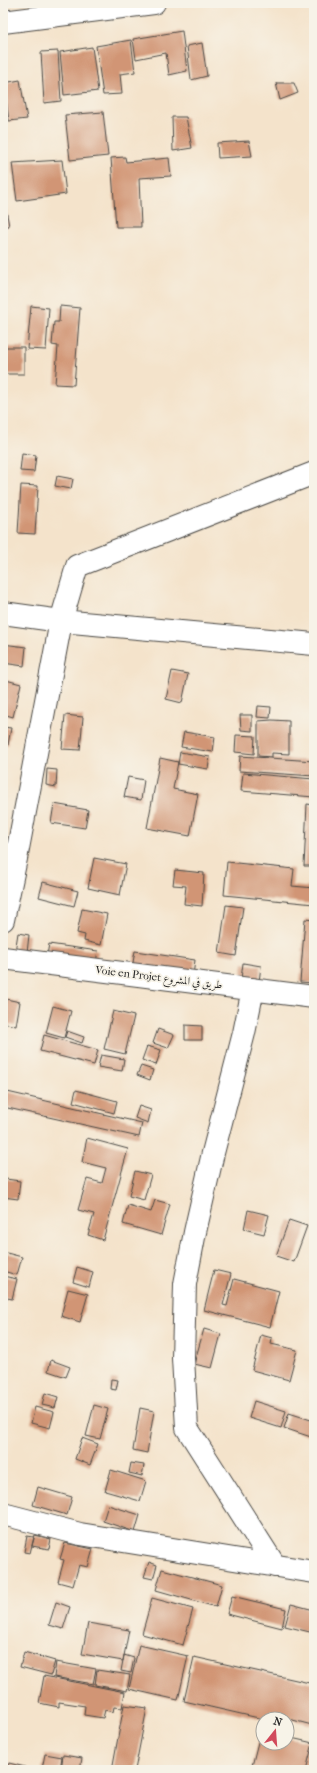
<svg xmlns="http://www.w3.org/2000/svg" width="317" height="1773" font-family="'IM FELL French Canon',Amiri,serif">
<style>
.building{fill:#d19575}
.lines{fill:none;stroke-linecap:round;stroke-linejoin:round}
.street-casing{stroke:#494743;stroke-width:24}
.street{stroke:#fff;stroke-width:22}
.labels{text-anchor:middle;stroke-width:3.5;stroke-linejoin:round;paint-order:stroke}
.street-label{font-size:11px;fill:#2b2b2b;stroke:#f7f3e8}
</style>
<rect width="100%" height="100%" fill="#f7f3e8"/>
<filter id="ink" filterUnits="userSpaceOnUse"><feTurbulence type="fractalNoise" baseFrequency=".025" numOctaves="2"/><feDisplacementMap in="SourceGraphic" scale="8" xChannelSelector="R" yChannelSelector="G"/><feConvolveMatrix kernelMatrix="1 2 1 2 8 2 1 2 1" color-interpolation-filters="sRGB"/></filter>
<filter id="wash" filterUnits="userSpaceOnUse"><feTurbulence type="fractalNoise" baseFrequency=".012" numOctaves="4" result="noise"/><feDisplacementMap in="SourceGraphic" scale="16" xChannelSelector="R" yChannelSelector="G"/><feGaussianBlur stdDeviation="0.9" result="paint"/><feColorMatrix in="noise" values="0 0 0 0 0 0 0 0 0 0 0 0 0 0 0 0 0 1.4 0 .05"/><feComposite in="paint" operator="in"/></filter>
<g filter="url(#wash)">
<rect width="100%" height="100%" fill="#f4e3cb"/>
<g id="blocks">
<path class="building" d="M182 31 187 71 169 75 166 53 136 59 133 39Z
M131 40 135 72 120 74 122 94 103 95 96 46Z
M202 43 207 76 191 80 187 46Z
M92 47 98 91 64 95 60 52Z
M58 51 61 101 44 103 41 52Z
M20 80 27 119 9 121 4 83Z
M276 83H294L298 93 280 100Z
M103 112 108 156 70 160 65 115Z
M172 117H186L192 148 173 151Z
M249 141 252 156 218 158 217 143Z
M125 157 126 162 169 158 171 176 139 178 141 227H116L111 158Z
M62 160 66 194 17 201 12 163Z
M3 192 9 226 3 227Z
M31 306 49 308 46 350 27 349Z
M60 306 80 308 74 385 55 384 58 346 52 345 54 322H59Z
M3 347H24V374H3Z
M22 453 36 455 34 472 20 471Z
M57 476 73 479 71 489 55 486Z
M21 485 38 486 35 534 18 533Z
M3 644 26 647 24 666 3 663Z
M172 671 188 674 182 703 166 699Z
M6 680 21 684 13 717 3 714V691Z
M258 706 271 707 270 718 257 717Z
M65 715 83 717 80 750 62 749Z
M240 715H252V731L241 730Z
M272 720 289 721V754L272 753V757L258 756V721Z
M3 727 11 728 8 745 3 744Z
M184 732 215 737 213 752 181 747Z
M236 735 255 736 254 754 235 752Z
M180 752 210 757 208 769 178 764Z
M240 756 314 761V776L239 771Z
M160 758 178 762 173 789 198 794 190 836 147 828Z
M47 769 57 770 56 787 46 785Z
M243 773 314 779V797L241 791Z
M128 777 144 780 141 800 124 797Z
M54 804 88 810 85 828 51 823Z
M307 804 314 805V866H304Z
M94 858 126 864 120 895 88 888Z
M227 862 294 869 292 886 314 888V904L224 895Z
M175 870 204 873 202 906 184 904 186 886 173 885Z
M43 882 78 891 74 906 39 897Z
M226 905 243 907 236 956 219 953Z
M82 909 107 914 101 945 84 941 85 935 77 933Z
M305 919 314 920V983L300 982Z
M18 933 29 935 27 953 15 952Z
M49 944 98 951 96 962 47 955Z
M135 951 195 960 193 976 132 968Z
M243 963 261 966 259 982 241 979Z
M6 999 20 1002 16 1026 3 1023Z
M53 1006 71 1011 64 1038 46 1033Z
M113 1011 134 1016 125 1054 104 1049Z
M185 1025 202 1026V1040H185Z
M158 1029 174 1035 168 1048 153 1043Z
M67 1031 84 1037 82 1043 65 1037Z
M44 1035 98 1050 94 1065 40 1051Z
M147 1046 161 1050 156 1065 142 1060Z
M101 1055 124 1059 122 1071 98 1067Z
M141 1066 153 1070 150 1080 137 1075Z
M76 1090 117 1101 114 1113 73 1102Z
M3 1091 142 1123 139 1137 3 1107Z
M139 1106 151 1110 148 1123 135 1118Z
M87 1138 128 1149 103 1240 88 1235 94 1214 78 1210 87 1179 102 1183 106 1168 82 1162Z
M135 1171 151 1175 144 1200 129 1196Z
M6 1179 20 1181 18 1199 3 1197Z
M155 1200 170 1204 161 1235 123 1224 128 1205 151 1212Z
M248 1210 269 1215 264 1234 244 1229Z
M289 1220 307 1226 294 1262 276 1256Z
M3 1252 22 1257 17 1275 3 1271Z
M77 1267 93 1272 89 1287 73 1282Z
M214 1270 231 1274 223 1305 227 1306 234 1279 279 1291 270 1327 204 1310Z
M3 1276 17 1279 12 1299 3 1297Z
M68 1289 88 1294 80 1322 61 1316Z
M204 1329 221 1334 212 1368 194 1364Z
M261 1335 272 1338 271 1344 297 1350 289 1380 252 1370Z
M51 1360 70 1367 66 1377 48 1371Z
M111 1379 118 1380 116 1390 110 1389Z
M45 1393 58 1397 55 1408 42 1405Z
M254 1401 286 1411 281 1428 249 1418Z
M94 1405 108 1409 100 1439 86 1436Z
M35 1407 54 1412 50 1428 31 1423Z
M140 1408 154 1411 147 1453 133 1450Z
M289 1413 314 1421V1438L284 1428Z
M82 1438 98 1444 90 1465 75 1459Z
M131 1463 144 1465 142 1476 129 1473Z
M111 1470 146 1481 140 1501 105 1491Z
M38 1487 72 1497 67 1515 33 1505Z
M108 1505 140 1515 135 1532 103 1521Z
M35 1535 51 1539 49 1549 32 1546Z
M27 1536 34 1537 30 1553 24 1552Z
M65 1543 93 1549 88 1567 79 1565 73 1586 58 1582 64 1560 60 1559Z
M149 1562 157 1565 153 1579 144 1577Z
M162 1569 222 1585 216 1607 156 1590Z
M232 1596 286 1609 282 1628 227 1614Z
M152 1598 193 1609 183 1645 142 1634Z
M56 1602 70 1607 63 1629 49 1625Z
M291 1604 314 1610V1633L285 1626Z
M88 1623 129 1630 123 1661 82 1654Z
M139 1645 188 1656 178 1700 129 1689Z
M24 1652 55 1661 51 1675 20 1667Z
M124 1655 134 1658 131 1673 121 1671Z
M194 1657 314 1684V1718L312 1725 281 1717 280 1719H263L184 1701Z
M56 1662 96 1669 93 1684 54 1677Z
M97 1670 130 1675 127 1691 95 1685Z
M44 1676 125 1692 122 1708 114 1707 113 1712 105 1710 103 1718 84 1715 85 1706 59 1702V1707L39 1703Z
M124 1705 147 1708 135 1770H112Z
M261 1730 263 1731V1743H287V1737L313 1743 306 1770H251Z
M45 1754 62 1757 60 1770 42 1769Z
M63 1755 82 1758 80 1770H61Z
M9 1763 25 1767 24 1770H6Z"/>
</g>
</g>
<g filter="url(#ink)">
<use href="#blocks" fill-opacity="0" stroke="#494743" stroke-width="1"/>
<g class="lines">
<defs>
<path id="street" d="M3 22 154 3
M3 613 61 621 314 644
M3 920 17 854 61 621 77 566 314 473
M3 958 314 997
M253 989 244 1033 213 1153 195 1232 185 1284 183 1358 187 1428 275 1566
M3 1514 80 1534 314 1572"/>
</defs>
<use href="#street" class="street-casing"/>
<use href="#street" class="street"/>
</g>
</g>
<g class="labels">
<g class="street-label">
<text transform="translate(159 977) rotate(7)" y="4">Voie en Projet طريق في المشروع</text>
</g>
</g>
<rect width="317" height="1773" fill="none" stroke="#f7f3e8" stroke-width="16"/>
<g transform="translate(275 1731) rotate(17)"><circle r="19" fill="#f7f3e8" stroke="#a5a39c"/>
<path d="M0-3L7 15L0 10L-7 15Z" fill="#d1495b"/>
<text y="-6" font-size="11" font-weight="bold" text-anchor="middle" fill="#2b2b2b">N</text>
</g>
</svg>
